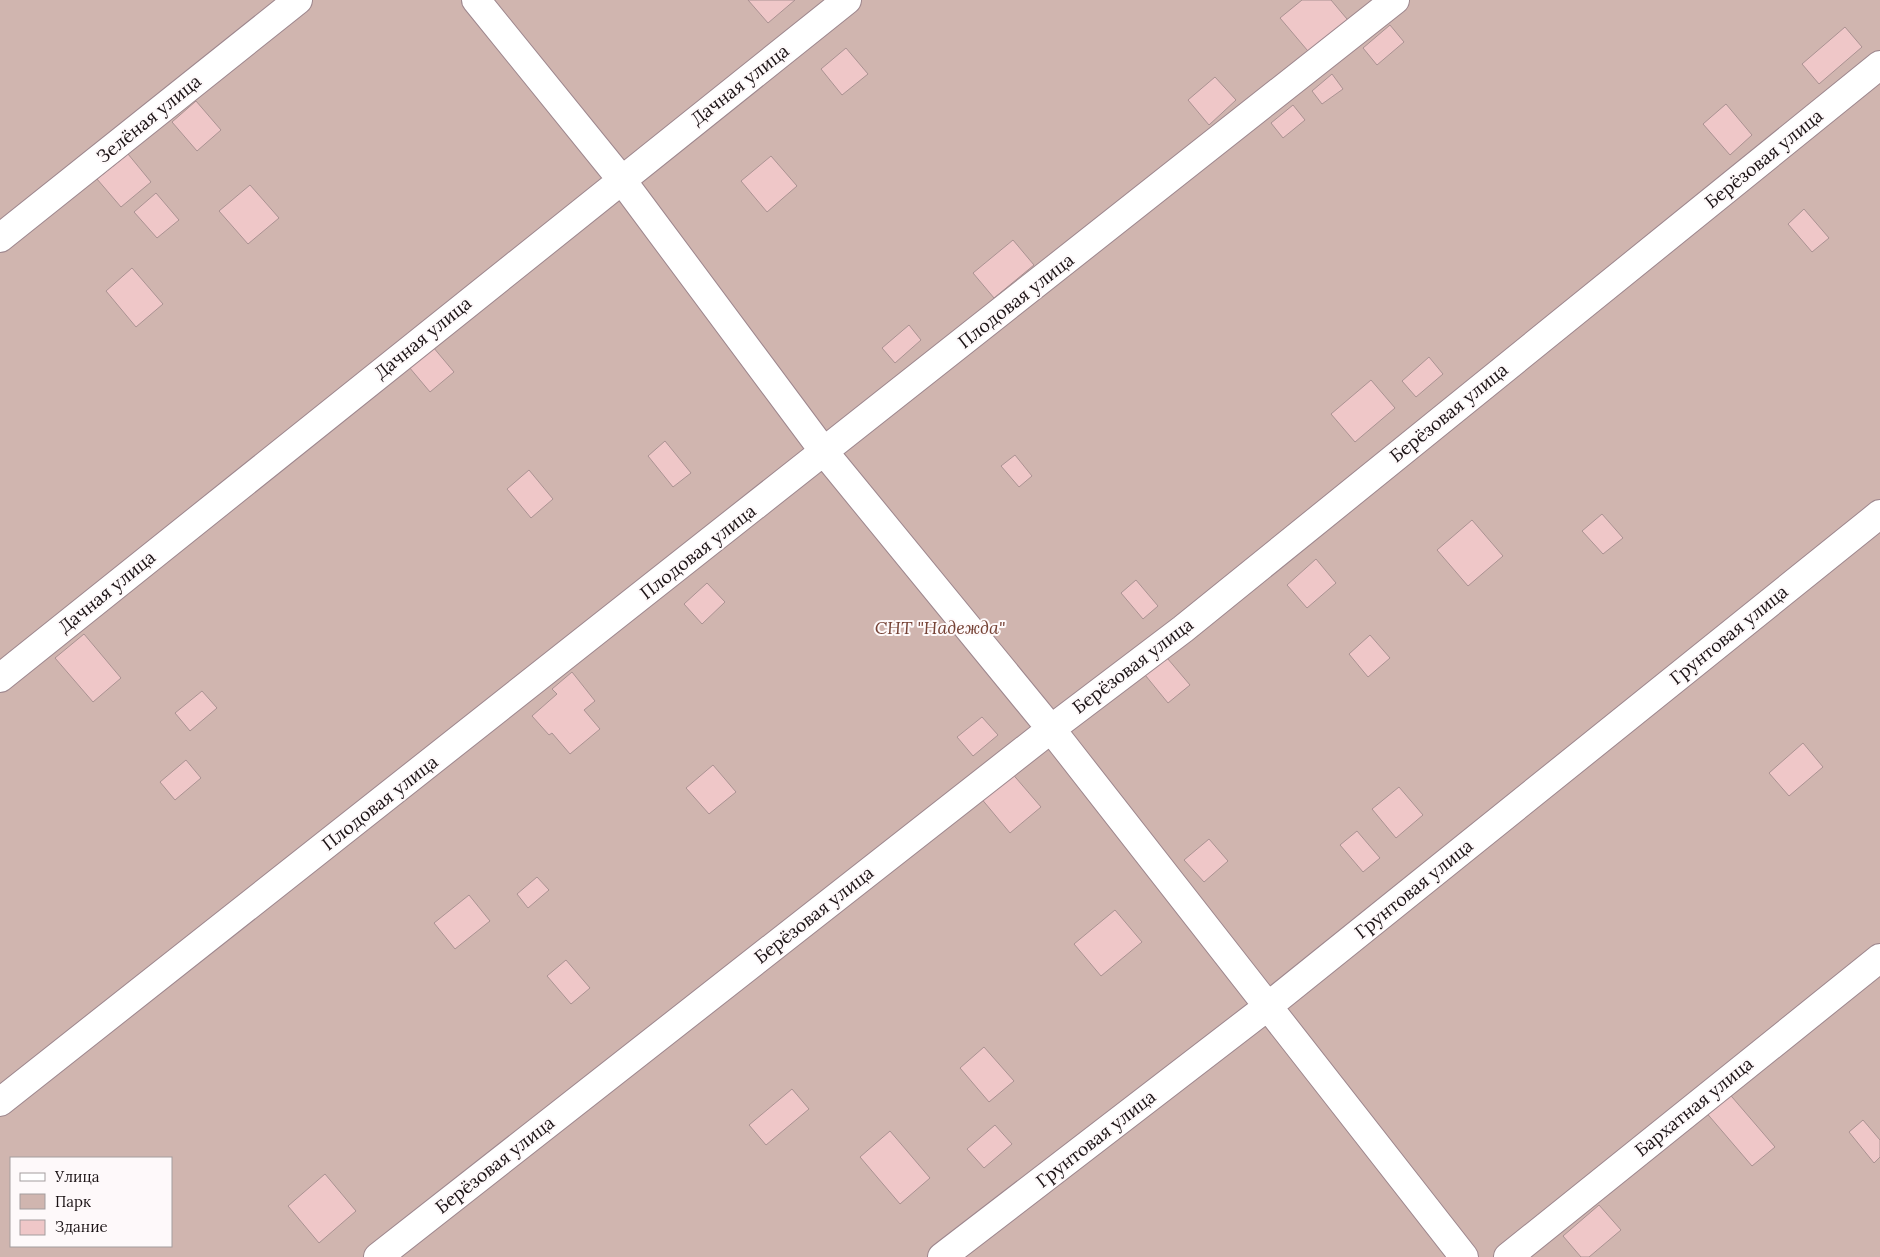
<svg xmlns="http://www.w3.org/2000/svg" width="1880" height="1257" font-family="Lora,serif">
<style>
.green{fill:#d0b5af;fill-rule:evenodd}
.building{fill:#efc7c8;stroke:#aa9292}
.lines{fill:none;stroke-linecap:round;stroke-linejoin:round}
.minor-casing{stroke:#9d868d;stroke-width:30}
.minor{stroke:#fff;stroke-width:28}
.labels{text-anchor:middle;stroke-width:4;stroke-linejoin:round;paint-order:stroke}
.street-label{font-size:18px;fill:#1b1315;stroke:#fef9fa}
.park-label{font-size:18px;font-style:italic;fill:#754235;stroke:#fef9fa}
</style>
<rect width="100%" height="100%" fill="#fee5ed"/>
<path class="green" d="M0 0H1880V1257H0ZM11 1158H171V1246H11Z"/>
<path class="building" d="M748 0H795L768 23Z
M1302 0H1331L1352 25 1313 57 1280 18Z
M1390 25 1404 42 1377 65 1363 48Z
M1845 27 1862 47 1819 84 1802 64Z
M846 48 868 74 842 95 821 69Z
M1332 74 1343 89 1322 104 1312 91Z
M1215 77 1236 100 1209 125 1188 100Z
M196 101 221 130 197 151 172 122Z
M1726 104 1752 135 1730 155 1703 124Z
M1293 105 1305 120 1283 138 1271 123Z
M128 154 151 182 121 207 97 179Z
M771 156 797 186 767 212 741 181Z
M250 185 279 218 248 244 219 211Z
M156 193 179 220 157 238 134 212Z
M1804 209 1829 238 1812 252 1788 224Z
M1013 240 1034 265 994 298 973 273Z
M132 268 163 304 136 327 106 291Z
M909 325 921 340 895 363 882 348Z
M433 347 454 372 430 392 409 367Z
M1429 357 1443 374 1416 397 1402 381Z
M1371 380 1395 408 1355 442 1331 414Z
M665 441 691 473 673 487 648 456Z
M1015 455 1032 476 1019 487 1001 466Z
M529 470 553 499 531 518 507 489Z
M1602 514 1623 538 1603 554 1582 531Z
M1472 520 1503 556 1468 586 1437 550Z
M1316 559 1336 583 1307 608 1287 585Z
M1136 580 1158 606 1143 619 1121 593Z
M707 583 725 602 702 624 684 604Z
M84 634 121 678 93 702 55 658Z
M1370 635 1390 658 1368 677 1349 654Z
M1162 652 1190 685 1168 703 1141 670Z
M572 672 595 701 584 710 600 729 570 754 552 733 549 735 532 716 557 694 552 689Z
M202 691 217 708 190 731 175 713Z
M982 717 998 735 973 756 957 737Z
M1803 743 1823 767 1789 796 1769 773Z
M186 760 201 778 175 800 160 782Z
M713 765 736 792 709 814 686 788Z
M1010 771 1041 807 1010 833 980 797Z
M1399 787 1423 815 1396 838 1372 809Z
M1357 831 1380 858 1363 872 1340 845Z
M1209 839 1228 861 1204 882 1184 860Z
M537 877 549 890 528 908 517 894Z
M469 895 490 921 455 949 434 923Z
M1115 910 1142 942 1101 976 1074 944Z
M566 960 590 988 571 1004 547 976Z
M984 1047 1014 1081 989 1102 960 1068Z
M792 1089 809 1109 766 1145 749 1125Z
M1726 1090 1775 1147 1752 1166 1704 1110Z
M1863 1120 1880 1140V1157L1874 1163 1849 1132Z
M995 1125 1012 1144 984 1168 967 1149Z
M890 1131 930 1178 900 1204 860 1157Z
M325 1174 356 1211 319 1243 288 1206Z
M1599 1205 1621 1230 1589 1257H1581L1563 1236Z"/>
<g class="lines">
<defs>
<path id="minor" d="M476 0 621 179 825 453 1051 729 1464 1257
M0 238 298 0
M0 678 847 0
M0 1102 1395 0
M378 1257 1051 729 1183 629 1880 65
M942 1257 1267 1007 1880 514
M1508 1257 1880 958"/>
</defs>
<use href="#minor" class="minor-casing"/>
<use href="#minor" class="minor"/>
</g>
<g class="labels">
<g class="street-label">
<text transform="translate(740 85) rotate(-38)" y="6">Дачная улица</text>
<text transform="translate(149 119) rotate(-39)" y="6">Зелёная улица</text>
<text transform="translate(1764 159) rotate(-39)" y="6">Берёзовая улица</text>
<text transform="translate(1016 301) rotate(-38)" y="6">Плодовая улица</text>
<text transform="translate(423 338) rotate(-39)" y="6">Дачная улица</text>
<text transform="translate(1449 413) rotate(-39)" y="6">Берёзовая улица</text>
<text transform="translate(698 552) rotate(-38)" y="6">Плодовая улица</text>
<text transform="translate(107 592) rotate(-39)" y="6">Дачная улица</text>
<text transform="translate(1729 635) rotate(-39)" y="6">Грунтовая улица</text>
<text transform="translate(1133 666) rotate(-37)" y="6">Берёзовая улица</text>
<text transform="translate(380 803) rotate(-38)" y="6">Плодовая улица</text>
<text transform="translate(1414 889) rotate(-39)" y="6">Грунтовая улица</text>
<text transform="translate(814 915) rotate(-38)" y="6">Берёзовая улица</text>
<text transform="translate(1694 1107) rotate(-39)" y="6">Бархатная улица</text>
<text transform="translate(1096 1139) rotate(-38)" y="6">Грунтовая улица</text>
<text transform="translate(495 1165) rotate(-38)" y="6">Берёзовая улица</text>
</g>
<g class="park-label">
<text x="940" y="634">СНТ "Надежда"</text>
</g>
</g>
<rect x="10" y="1157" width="162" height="90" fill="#fef9fa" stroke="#a39d9e"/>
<rect x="20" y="1173" width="25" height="8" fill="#ffffff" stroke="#a39d9e"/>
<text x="55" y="1182" font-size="15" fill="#1b1315">Улица</text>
<rect x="20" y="1194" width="25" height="15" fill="#d0b5af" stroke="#a39d9e"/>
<text x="55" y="1207" font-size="15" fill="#1b1315">Парк</text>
<rect x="20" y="1220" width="25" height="15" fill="#efc7c8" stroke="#a39d9e"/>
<text x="55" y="1232" font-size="15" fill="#1b1315">Здание</text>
</svg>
